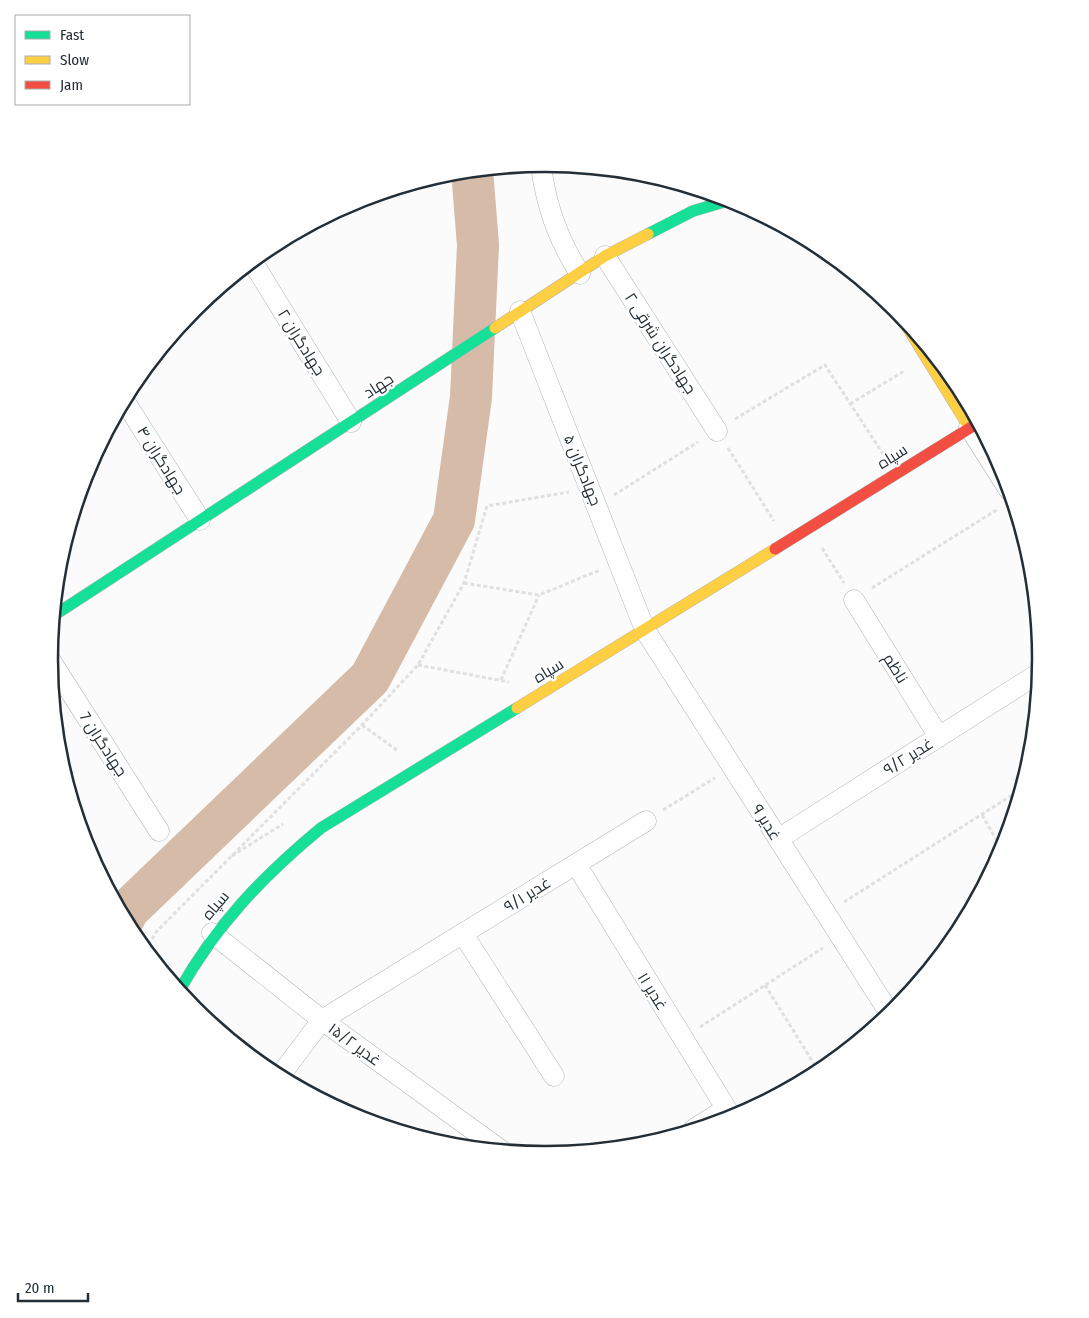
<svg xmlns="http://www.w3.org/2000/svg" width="1089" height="1318" font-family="'Fira Sans Condensed',Cairo,sans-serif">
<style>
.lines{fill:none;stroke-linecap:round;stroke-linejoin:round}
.river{stroke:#d6bba9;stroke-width:42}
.street-casing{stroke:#afb4b7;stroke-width:21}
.fast-casing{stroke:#afb4b7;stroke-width:12}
.slow-casing{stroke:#afb4b7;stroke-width:12}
.jam-casing{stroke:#afb4b7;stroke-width:12}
.path{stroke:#e0e0e1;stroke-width:3;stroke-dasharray:4 2.5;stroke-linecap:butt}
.street{stroke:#fefefe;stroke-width:20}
.fast{stroke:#16e098;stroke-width:11}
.slow{stroke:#ffcf43;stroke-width:11}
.jam{stroke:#f24e42;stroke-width:11}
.labels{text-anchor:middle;stroke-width:4.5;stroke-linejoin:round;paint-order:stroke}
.street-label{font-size:16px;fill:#232e36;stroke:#fff}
.rim{fill:none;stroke:#232e36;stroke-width:2.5}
</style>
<rect width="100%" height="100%" fill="#fbfbfb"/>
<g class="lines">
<path class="river" d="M124 918 128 910 370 678 454 520 471 397 478 245 472 170"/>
<defs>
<path id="street" d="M541 164C545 203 559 241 580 274
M605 256 717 431
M252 261 351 422
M520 311 645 630 890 1014
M124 400 200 520
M969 427 1009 490
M854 600 939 737
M49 658 159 831
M778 839 1039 673
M576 864 732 1118
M212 933 322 1020 502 1151
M463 934 554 1076
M279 1077 322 1020 646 821
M694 1129 726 1109"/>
<path id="fast" d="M648 234 693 211 730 200
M53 616 495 328
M179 991C217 924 262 877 321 828L517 708"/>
<path id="slow" d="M898 312 969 427
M495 328 605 256 648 234
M517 708 775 549"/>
<path id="jam" d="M775 549 978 423"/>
</defs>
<use href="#street" class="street-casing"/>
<use href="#fast" class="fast-casing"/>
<use href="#slow" class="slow-casing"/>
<use href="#jam" class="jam-casing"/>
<path class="path" d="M850 404 904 371
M735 419 825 365 883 454
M728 448 774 521
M614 495 698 442
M822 548 844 583
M464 583 539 595 600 570
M872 588 998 509
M418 665 509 682
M501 680 539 595
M362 725 398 751
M663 810 715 778
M982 815 1002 849
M232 856 283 824
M844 902 1020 790
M145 950 157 931 362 725 418 665 464 583 487 506 569 492
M765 985 819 1072
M700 1027 823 948"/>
<use href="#street" class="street"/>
<use href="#fast" class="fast"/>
<use href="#slow" class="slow"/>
<use href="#jam" class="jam"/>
</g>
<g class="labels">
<g class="street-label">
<text transform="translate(302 342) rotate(58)" y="6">جهادگران ۲</text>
<text transform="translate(661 343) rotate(57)" y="6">جهادگران شرقی ۲</text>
<text transform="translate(378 385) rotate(-33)" y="6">جهاد</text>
<text transform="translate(892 456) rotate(-32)" y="6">سپاه</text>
<text transform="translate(162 460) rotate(58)" y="6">جهادگران ۴</text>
<text transform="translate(583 470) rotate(68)" y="6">جهادگران ۵</text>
<text transform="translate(896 668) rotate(58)" y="6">ناظم</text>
<text transform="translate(548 670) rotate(-31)" y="6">سپاه</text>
<text transform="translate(104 744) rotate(57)" y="6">جهادگران 7</text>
<text transform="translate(908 756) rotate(-32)" y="6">غدیر ۹/۲</text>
<text transform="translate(767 822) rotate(58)" y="6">غدیر ۹</text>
<text transform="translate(527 894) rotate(-32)" y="6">غدیر ۹/۱</text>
<text transform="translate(215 905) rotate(-50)" y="6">سپاه</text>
<text transform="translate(653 991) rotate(58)" y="6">غدیر ۱۱</text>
<text transform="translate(355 1044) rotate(36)" y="6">غدیر ۱۵/۲</text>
</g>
</g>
<path d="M0 0H1089V1318H0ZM58 659a487 487 0 1 1 974 0a487 487 0 1 1-974 0Z" fill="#fff" fill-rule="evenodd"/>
<path class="rim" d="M58 659a487 487 0 1 1 974 0a487 487 0 1 1-974 0Z"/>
<rect x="15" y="15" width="175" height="90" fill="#ffffff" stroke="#a7abaf"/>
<rect x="25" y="31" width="25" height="8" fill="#16e098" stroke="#a7abaf"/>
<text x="60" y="40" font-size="15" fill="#232e36">Fast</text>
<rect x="25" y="56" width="25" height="8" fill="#ffcf43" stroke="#a7abaf"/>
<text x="60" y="65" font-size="15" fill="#232e36">Slow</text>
<rect x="25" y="81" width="25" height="8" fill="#f24e42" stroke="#a7abaf"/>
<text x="60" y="90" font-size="15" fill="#232e36">Jam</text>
<path d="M18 1293v8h70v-8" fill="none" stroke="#232e36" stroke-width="2.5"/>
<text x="25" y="1293" font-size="15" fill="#232e36" stroke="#ffffff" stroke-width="4" paint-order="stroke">20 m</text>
</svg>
